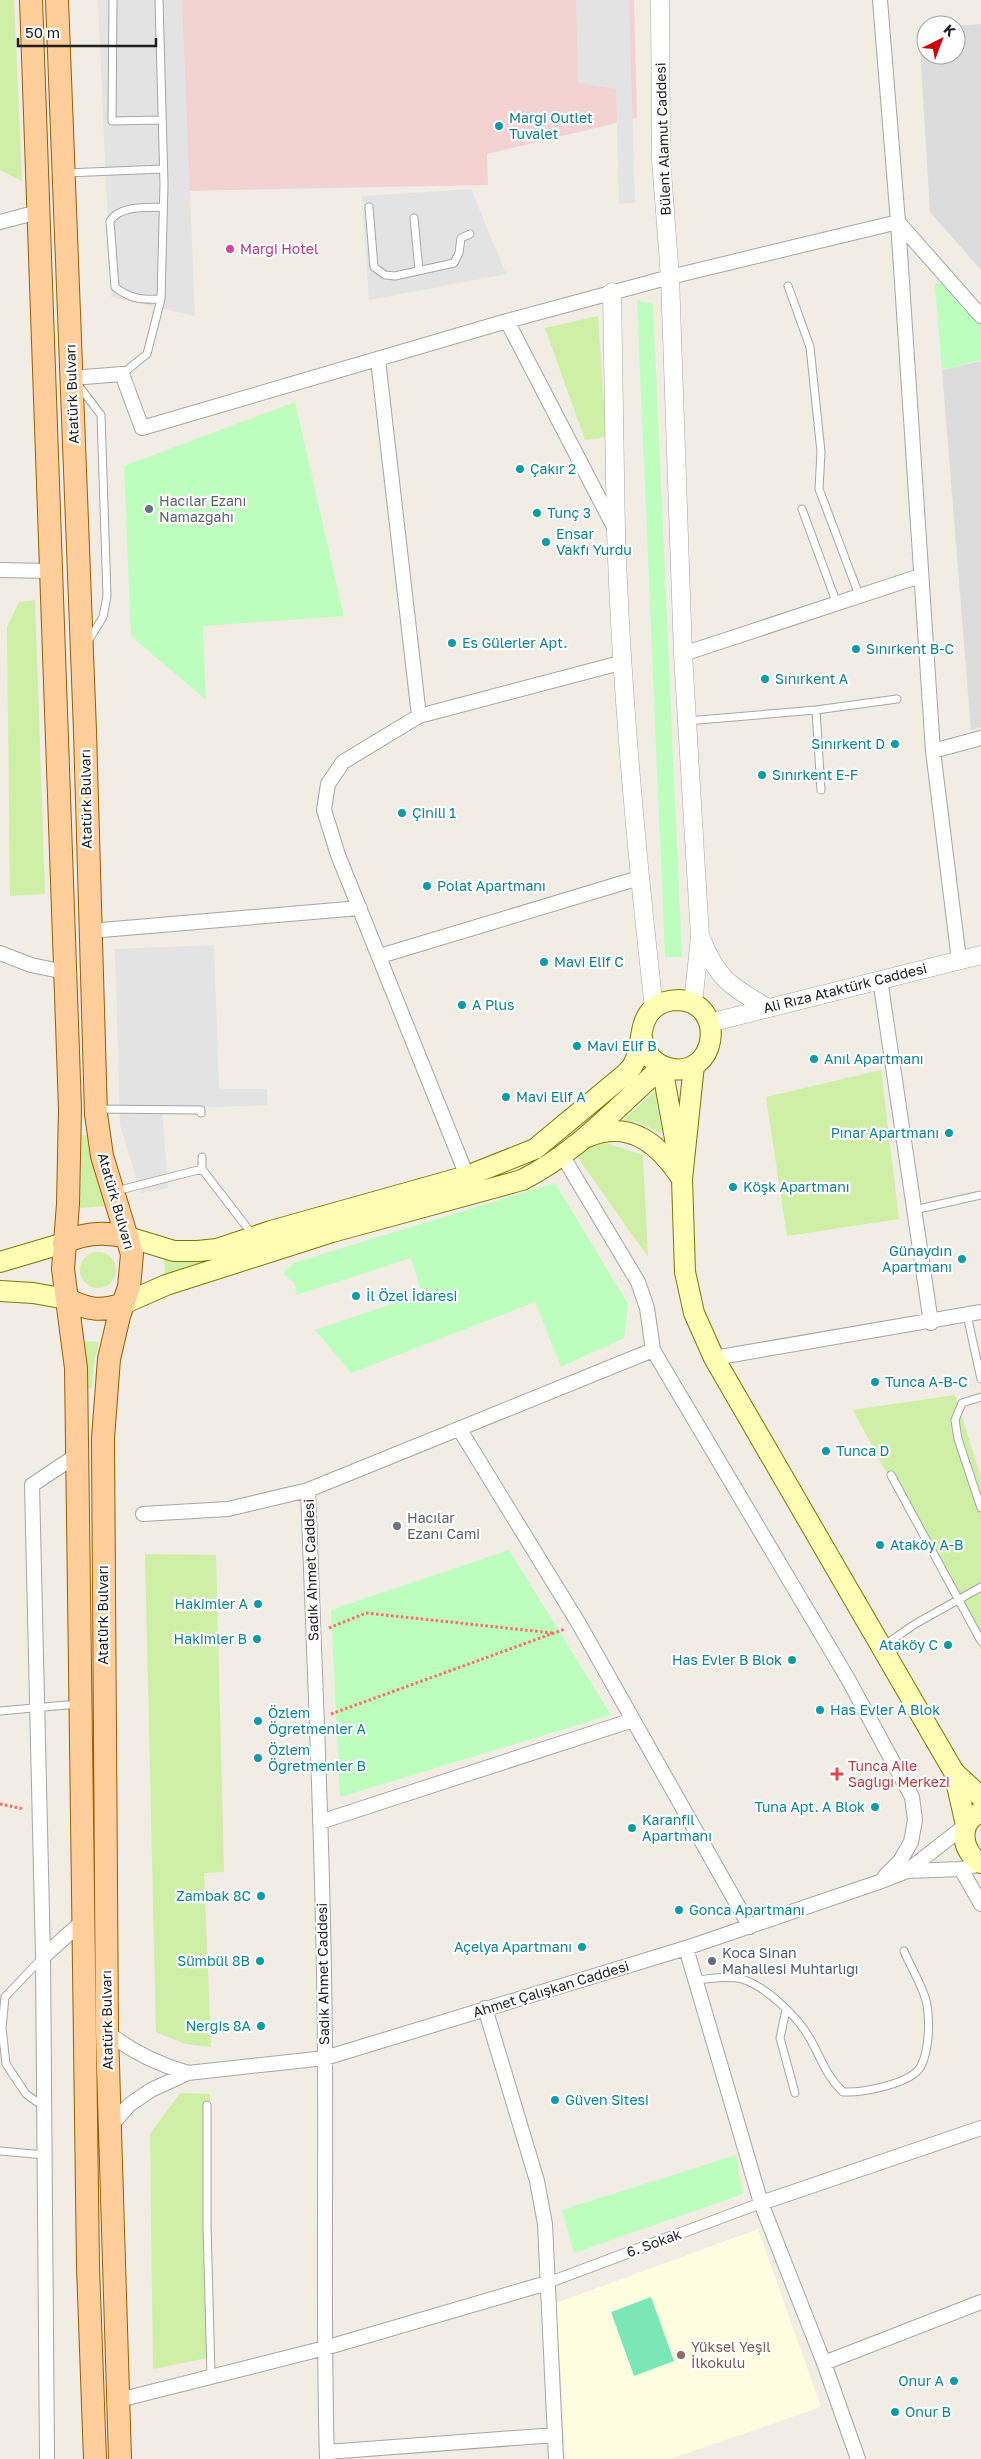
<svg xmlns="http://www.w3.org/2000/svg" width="981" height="2459" font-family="'Golos Text',sans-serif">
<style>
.residential{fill:#dddcdc}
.commercial{fill:#f3d2d2}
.education{fill:#fffddf}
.grass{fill:#ceefa5}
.park{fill:#bdfebe}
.pitch{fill:#7be7b6}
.parking{fill:#e3e3e3}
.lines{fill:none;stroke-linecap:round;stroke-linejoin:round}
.service-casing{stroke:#a6a6a6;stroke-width:9}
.pedestrian-casing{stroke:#a6a6a6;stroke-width:12}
.minor-casing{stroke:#a6a6a6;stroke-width:16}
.tertiary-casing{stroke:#a6a6a6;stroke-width:19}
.secondary-casing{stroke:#767c00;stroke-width:22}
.primary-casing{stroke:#9a5d00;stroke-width:24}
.path{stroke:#ff6d67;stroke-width:3;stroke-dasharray:2.5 2.5;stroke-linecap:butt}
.service{stroke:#fff;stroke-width:7}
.pedestrian{stroke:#fff;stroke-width:10}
.minor{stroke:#fff;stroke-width:14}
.tertiary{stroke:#fff;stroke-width:18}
.secondary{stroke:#fffeb4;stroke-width:20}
.primary{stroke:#ffce9b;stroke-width:22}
.culture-dot{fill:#0f9aa8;stroke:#fff;stroke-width:2}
.hotel-dot{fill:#d1479c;stroke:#fff;stroke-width:2}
.worship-dot{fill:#6b7280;stroke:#fff;stroke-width:2}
.health-dot{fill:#e0444e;stroke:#fff;stroke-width:2}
.service-dot{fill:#5c6f8a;stroke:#fff;stroke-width:2}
.education-dot{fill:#8d6e63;stroke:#fff;stroke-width:2}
.labels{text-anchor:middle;stroke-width:4.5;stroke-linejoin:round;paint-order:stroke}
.culture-label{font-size:14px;fill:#0d838f;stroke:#fff;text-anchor:start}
.street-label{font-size:14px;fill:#1f1f1f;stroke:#fff}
.hotel-label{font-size:14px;fill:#b23c85;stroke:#fff;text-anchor:start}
.worship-label{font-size:14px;fill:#5b616d;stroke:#fff;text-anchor:start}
.health-label{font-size:14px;fill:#be3a42;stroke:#fff;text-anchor:start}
.service-label{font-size:14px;fill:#4e5e75;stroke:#fff;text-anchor:start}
.education-label{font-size:14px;fill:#785e54;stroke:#fff;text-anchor:start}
</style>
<rect width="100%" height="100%" fill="#f1ece4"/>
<path class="residential" d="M981 24V270L930 212 919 30 926 29V55H956V26Z
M981 361V727L971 730 942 370Z"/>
<path class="commercial" d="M173 0H634L637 118 487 154 488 185 178 191Z"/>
<path class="education" d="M758 2229 821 2407 670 2459H566L556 2303Z"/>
<path class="grass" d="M0 0H14L22 181 0 170Z
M598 316 606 437 585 440 545 328Z
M35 600 45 894 10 896 7 627 19 602Z
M881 1070 899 1219 787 1236 766 1097Z
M655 1091 662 1134 638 1122 623 1120Z
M81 1135H88L89 1150 106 1206 80 1208Z
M603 1142 643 1155 648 1257 578 1158 587 1148Z
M302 1233 165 1274 164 1257 191 1261Z
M80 1270a18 18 0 1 1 36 0a18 18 0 1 1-36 0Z
M84 1341 99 1342 94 1362 92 1388 88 1389Z
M955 1395 981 1477V1650L853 1410Z
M145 1554 216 1555 224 1872 204 1873 211 2047 185 2044 156 2032Z
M180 2093 210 2094 212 2357 153 2369 150 2134Z"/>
<path class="park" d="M945 280 981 318V360L942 370 935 285Z
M637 300 653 304 682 957H665Z
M295 402 344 616 203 626 206 700 131 636 124 466Z
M555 1183 628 1304 624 1338 561 1367 535 1302 351 1373 315 1330 422 1294 411 1258 297 1295 294 1283 283 1274 293 1263Z
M509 1550 611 1715 340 1797 331 1610Z
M736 2155 743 2194 574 2253 562 2210Z"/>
<path class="pitch" d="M651 2297 674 2361 634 2376 611 2312Z"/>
<path class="parking" d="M98 0H182L195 316 111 297Z
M576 0H629L635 203 619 204 616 89 578 83Z
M471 189 506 274 369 300 362 196Z
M214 945 219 1089H267V1105L162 1109 168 1188 141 1193 120 1125 115 949Z"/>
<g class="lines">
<defs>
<path id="service" d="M113 0 112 121 161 120
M66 173 163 169
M369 207 374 267 385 275 395 276 454 263 459 253 461 238 470 234
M414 218 419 270
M788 286 810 347 821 452 819 489 859 595
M161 299C142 300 130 299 115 287L110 221C120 205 146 208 163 207
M122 374 147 354 161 299 164 184 159 0
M79 386 101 415 107 596 103 617 89 640
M802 509 837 604
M816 710 821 790
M687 721 816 710 897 699
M99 1109 201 1110V1113
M202 1157V1169L252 1234
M116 1191 202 1169
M914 1210 981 1195
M967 1315 981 1379
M981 1397 962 1403 955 1420 958 1439 981 1508
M891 1475 981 1641
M882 1647 915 1624 981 1587
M0 1711 78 1704
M42 1958 5 1997 2 2028 6 2064 26 2094 44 2107
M696 1980C710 1979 728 1975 742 1979 765 1986 797 2016 809 2037 821 2057 825 2075 843 2092 861 2093 912 2084 921 2066 929 2050 930 2022 927 2005 925 1990 910 1966 904 1951
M786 2010 780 2038 795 2093
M207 2105V2225L211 2376
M0 2151 45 2155"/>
<path id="pedestrian" d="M547 2283 761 2203"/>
<path id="minor" d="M880 0 898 222 933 751 959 960
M0 222 38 212
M507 321 615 529
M378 360 419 716
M72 378 122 374 142 428 507 321 670 277 898 222 981 316
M0 570 51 571
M683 654 920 576
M933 751 981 738
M90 931 360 908
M0 953 31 965 65 972
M380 956 639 878
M880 979 931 1323
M562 1155 638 1282 647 1308 653 1350 848 1679 912 1797 915 1820 911 1842 900 1861 885 1876
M467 1176 338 855 324 810 328 784 343 762 419 716 624 662
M714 1358 981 1312
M460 1430 579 1624 750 1927
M308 1490C315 1680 324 1870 325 2060 326 2193 323 2326 327 2459
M143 1514 228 1509 308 1490 653 1350
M320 1822 633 1720
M961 1869 981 1904
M907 1871 961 1869 981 1864
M686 1948 761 2203 824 2363 858 2459
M43 1957 84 1920
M485 2008 537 2181 545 2224 556 2459
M107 2032C132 2052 157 2064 188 2073
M110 2127 129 2105 151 2090 188 2073 325 2058 686 1948 879 1882 907 1871 966 1825
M761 2203 981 2128
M824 2363 981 2302
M119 2400 325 2348 547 2283
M327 2452 555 2435
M47 2459 43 1957 32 1485 77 1455"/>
<path id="tertiary" d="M660 0 661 159 670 277 683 654 700 937 693 1004
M612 292C614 372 614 451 616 530 621 690 636 850 654 1008
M702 940C717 979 732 987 766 1007
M709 1023 981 955"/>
<path id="secondary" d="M694 1065 682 1179 685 1272 694 1313 714 1358 954 1772 981 1797
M662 1067 678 1155
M587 1137C630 1119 659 1144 682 1179
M128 1237 174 1251H198L217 1249 271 1231 467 1176 535 1149 623 1076C626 1073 631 1069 633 1065 644 1047 637 1022 654 1008 661 1002 670 1000 679 1000 728 1003 717 1081 668 1068 653 1064 645 1053 642 1038
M0 1262 64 1243
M0 1291 33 1293 67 1299
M123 1304 166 1285 332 1232 522 1180C575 1154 618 1106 662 1067
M954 1772 966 1825
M981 1812C957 1822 961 1852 981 1863"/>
<path id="primary" d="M31 0 70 1109 68 1204 63 1269 76 1368 88 2267 95 2459
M57 0 85 731 96 1114 102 1156 132 1254 129 1287 119 1316 109 1359 103 1438 107 2032 120 2459
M64 1243C84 1232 106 1232 128 1237
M67 1299C87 1310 102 1312 123 1304"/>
</defs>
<use href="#service" class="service-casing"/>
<use href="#pedestrian" class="pedestrian-casing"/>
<use href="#minor" class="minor-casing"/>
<use href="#tertiary" class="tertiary-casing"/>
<use href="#secondary" class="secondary-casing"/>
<use href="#primary" class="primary-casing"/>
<path class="path" d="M329 1628 366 1613 553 1633
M331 1714 565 1629
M0 1804 24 1809"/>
<use href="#service" class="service"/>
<use href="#pedestrian" class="pedestrian"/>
<use href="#minor" class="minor"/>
<use href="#tertiary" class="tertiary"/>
<use href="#secondary" class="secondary"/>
<use href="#primary" class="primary"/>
</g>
<g class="culture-dot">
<circle cx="499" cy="126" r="5"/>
<circle cx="520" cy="469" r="5"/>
<circle cx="537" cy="513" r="5"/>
<circle cx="546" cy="542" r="5"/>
<circle cx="452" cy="643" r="5"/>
<circle cx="856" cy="649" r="5"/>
<circle cx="765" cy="679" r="5"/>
<circle cx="895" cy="744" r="5"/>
<circle cx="762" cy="775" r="5"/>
<circle cx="402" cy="813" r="5"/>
<circle cx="427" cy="886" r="5"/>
<circle cx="544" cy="962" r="5"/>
<circle cx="462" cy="1005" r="5"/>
<circle cx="577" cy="1046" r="5"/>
<circle cx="814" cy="1059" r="5"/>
<circle cx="506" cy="1097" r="5"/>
<circle cx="949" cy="1133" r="5"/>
<circle cx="733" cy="1187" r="5"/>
<circle cx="962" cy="1259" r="5"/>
<circle cx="356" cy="1296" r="5"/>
<circle cx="875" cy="1382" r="5"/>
<circle cx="826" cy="1451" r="5"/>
<circle cx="880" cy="1545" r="5"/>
<circle cx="258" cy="1604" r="5"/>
<circle cx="257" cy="1639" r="5"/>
<circle cx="948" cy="1645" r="5"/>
<circle cx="792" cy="1660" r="5"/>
<circle cx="820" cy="1710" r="5"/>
<circle cx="258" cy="1721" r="5"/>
<circle cx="258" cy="1758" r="5"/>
<circle cx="875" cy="1807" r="5"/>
<circle cx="632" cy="1828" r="5"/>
<circle cx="261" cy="1896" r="5"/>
<circle cx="679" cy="1910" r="5"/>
<circle cx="582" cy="1947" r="5"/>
<circle cx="260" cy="1961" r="5"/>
<circle cx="261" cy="2026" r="5"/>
<circle cx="555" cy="2100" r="5"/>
<circle cx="954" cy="2381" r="5"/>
<circle cx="895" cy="2412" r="5"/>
</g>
<circle class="hotel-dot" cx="230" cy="249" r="5"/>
<g class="worship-dot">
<circle cx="149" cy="509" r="5"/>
<circle cx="397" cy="1526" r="5"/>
</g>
<path class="health-dot" d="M834.5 1766.5h5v5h5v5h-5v5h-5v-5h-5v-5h5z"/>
<circle class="service-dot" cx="712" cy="1961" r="5"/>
<circle class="education-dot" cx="681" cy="2355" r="5"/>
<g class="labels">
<g class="culture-label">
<text x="509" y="123">Margi Outlet<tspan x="509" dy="16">Tuvalet</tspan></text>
<text x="530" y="474">Çakır 2</text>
<text x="547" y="518">Tunç 3</text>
<text x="556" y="539">Ensar<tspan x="556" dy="16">Vakfı Yurdu</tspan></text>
<text x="462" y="648">Es Gülerler Apt.</text>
<text x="866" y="654">Sınırkent B-C</text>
<text x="775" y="684">Sınırkent A</text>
<text x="885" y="749" text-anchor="end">Sınırkent D</text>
<text x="772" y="780">Sınırkent E-F</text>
<text x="412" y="818">Çinili 1</text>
<text x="437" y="891">Polat Apartmanı</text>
<text x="554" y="967">Mavi Elif C</text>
<text x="472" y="1010">A Plus</text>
<text x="587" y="1051">Mavi Elif B</text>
<text x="824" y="1064">Anıl Apartmanı</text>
<text x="516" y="1102">Mavi Elif A</text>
<text x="939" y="1138" text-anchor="end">Pınar Apartmanı</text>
<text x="743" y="1192">Köşk Apartmanı</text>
<text x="952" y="1256" text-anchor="end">Günaydın<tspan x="952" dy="16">Apartmanı</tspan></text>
<text x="366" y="1301">İl Özel İdaresi</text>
<text x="885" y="1387">Tunca A-B-C</text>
<text x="836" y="1456">Tunca D</text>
<text x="890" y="1550">Ataköy A-B</text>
<text x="248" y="1609" text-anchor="end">Hakimler A</text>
<text x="247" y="1644" text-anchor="end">Hakimler B</text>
<text x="938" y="1650" text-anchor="end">Ataköy C</text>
<text x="782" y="1665" text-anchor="end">Has Evler B Blok</text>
<text x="830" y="1715">Has Evler A Blok</text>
<text x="268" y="1718">Özlem<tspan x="268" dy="16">Öğretmenler A</tspan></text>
<text x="268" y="1755">Özlem<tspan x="268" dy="16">Öğretmenler B</tspan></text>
<text x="865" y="1812" text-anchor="end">Tuna Apt. A Blok</text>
<text x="642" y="1825">Karanfil<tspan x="642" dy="16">Apartmanı</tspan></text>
<text x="251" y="1901" text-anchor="end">Zambak 8C</text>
<text x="689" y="1915">Gonca Apartmanı</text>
<text x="572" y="1952" text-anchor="end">Açelya Apartmanı</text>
<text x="250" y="1966" text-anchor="end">Sümbül 8B</text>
<text x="251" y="2031" text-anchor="end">Nergis 8A</text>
<text x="565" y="2105">Güven Sitesi</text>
<text x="944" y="2386" text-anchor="end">Onur A</text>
<text x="905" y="2417">Onur B</text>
</g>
<g class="street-label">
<text transform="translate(663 139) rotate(-92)" y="5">Bülent Alamut Caddesi</text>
<text transform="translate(72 394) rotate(-92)" y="5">Atatürk Bulvarı</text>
<text transform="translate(86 799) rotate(-91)" y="5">Atatürk Bulvarı</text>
<text transform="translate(845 988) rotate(-14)" y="5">Ali Rıza Ataktürk Caddesi</text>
<text transform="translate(116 1201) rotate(74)" y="5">Atatürk Bulvarı</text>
<text transform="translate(311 1570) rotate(-92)" y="5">Sadık Ahmet Caddesi</text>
<text transform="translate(103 1615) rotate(-90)" y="5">Atatürk Bulvarı</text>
<text transform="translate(323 1974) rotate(-91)" y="5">Sadık Ahmet Caddesi</text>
<text transform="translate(551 1989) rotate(-17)" y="5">Ahmet Çalışkan Caddesi</text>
<text transform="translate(107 2020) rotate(-91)" y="5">Atatürk Bulvarı</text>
<text transform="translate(654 2243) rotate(-20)" y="5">6. Sokak</text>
</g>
<g class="hotel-label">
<text x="240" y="254">Margi Hotel</text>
</g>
<g class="worship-label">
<text x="159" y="506">Hacılar Ezanı<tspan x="159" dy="16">Namazgahı</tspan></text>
<text x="407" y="1523">Hacılar<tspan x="407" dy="16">Ezanı Cami</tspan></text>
</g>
<g class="health-label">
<text x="848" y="1771">Tunca Aile<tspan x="848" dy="16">Sağlığı Merkezi</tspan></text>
</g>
<g class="service-label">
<text x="722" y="1958">Koca Sinan<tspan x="722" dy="16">Mahallesi Muhtarlığı</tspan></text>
</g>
<g class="education-label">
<text x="691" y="2352">Yüksel Yeşil<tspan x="691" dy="16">İlkokulu</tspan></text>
</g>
</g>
<g transform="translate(941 40) rotate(42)"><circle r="24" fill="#ffffff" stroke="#a5a5a5"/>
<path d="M0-4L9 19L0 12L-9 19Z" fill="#ce000c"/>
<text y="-8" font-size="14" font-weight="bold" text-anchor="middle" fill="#1f1f1f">K</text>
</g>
<path d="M18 38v8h138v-8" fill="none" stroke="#1f1f1f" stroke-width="2.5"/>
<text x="25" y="38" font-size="15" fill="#1f1f1f" stroke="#ffffff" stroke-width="4" paint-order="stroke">50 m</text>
</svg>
